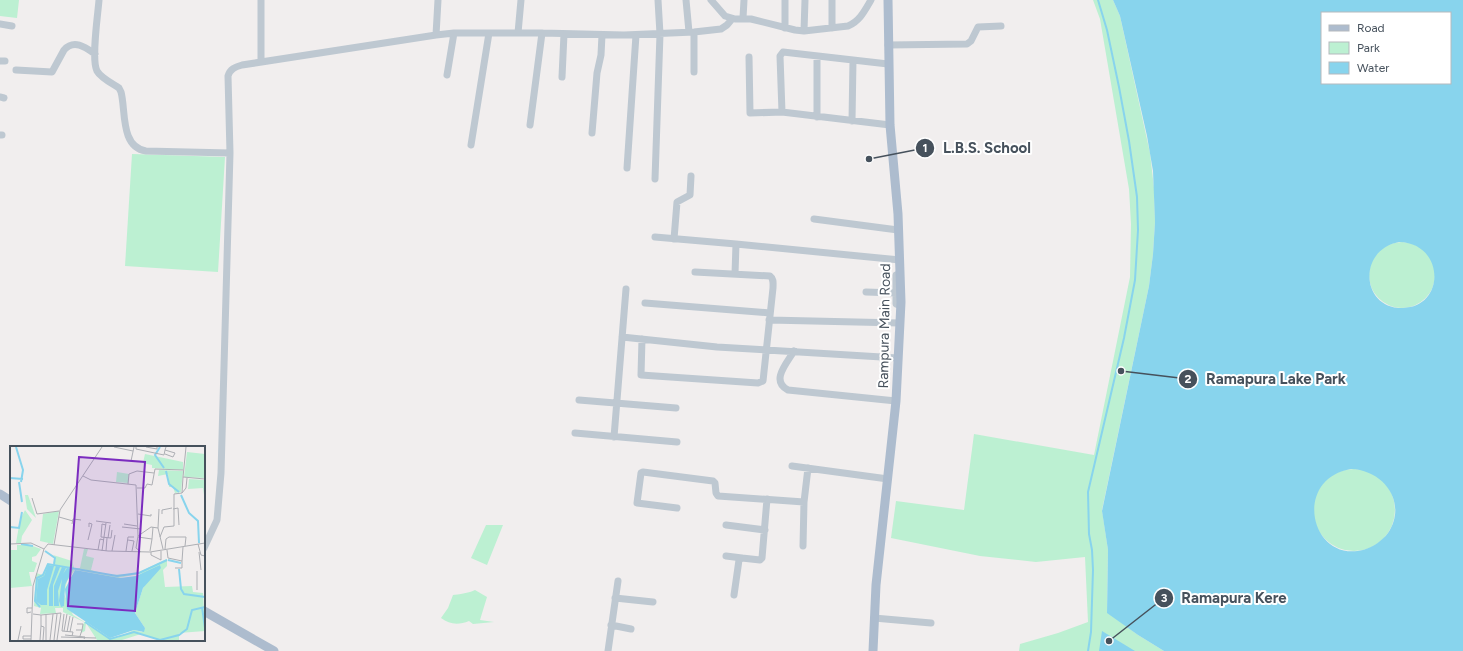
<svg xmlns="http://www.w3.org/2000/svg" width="1463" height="651" font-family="Figtree,sans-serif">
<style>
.green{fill:#bcf0d2}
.water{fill:#88d4ed;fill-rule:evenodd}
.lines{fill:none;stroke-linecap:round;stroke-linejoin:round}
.stream{stroke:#88d4ed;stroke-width:2}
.minor{stroke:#bec8d1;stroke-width:7}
.major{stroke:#adbcce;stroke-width:9}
.labels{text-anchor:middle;stroke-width:4;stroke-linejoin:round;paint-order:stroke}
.street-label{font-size:14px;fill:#46515c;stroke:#fff}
.inset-river{fill:none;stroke:#88d4ed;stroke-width:2}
.inset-road{fill:none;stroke:#adafb4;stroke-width:1}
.view{fill:#7b2cbf;fill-opacity:0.15;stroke:#7b2cbf;stroke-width:2}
.inset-edge{fill:none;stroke:#46515c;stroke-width:2}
.leader{fill:none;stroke:#46515c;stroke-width:1.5}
.callout-dot{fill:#46515c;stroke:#fff;stroke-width:1.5}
.mark-label{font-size:12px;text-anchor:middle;font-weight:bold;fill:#fff}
.callout-label{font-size:15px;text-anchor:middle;font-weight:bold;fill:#46515c;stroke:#fff;stroke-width:4;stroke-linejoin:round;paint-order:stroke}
</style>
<rect width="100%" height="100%" fill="#f1eeee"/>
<path class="green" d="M0 0H19L17 18 0 16Z
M1093 0H1113L1120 16 1150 153 1154 188 1155 222 1153 254 1149 286 1102 510 1108 550 1107 612 1138 635 1164 651H1019L1020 644 1058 633 1088 622 1085 557 1036 562 980 556 891 538 896 501 964 510 974 434 1094 455 1130 277 1131 224 1129 189 1100 19Z
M132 154 225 157 218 272 125 266Z
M1369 275a33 33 0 1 1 66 0a33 33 0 1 1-66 0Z
M1313 510a41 41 0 1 1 82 0a41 41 0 1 1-82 0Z
M486 525H503L487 565 471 558Z
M475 590 487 597 480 620 494 622 473 624 469 621C459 625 450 625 441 618L448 608 453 595C457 595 472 592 475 590Z"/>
<path class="water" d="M1113 0H1463V651H1164L1138 635 1107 613 1108 550 1102 511 1149 286 1153 254 1155 222 1153 171 1147 136 1120 16ZM1322 13H1450V83H1322ZM1399 242C1445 243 1446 307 1403 308 1361 309 1357 250 1399 242ZM1351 469C1384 470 1408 503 1388 533 1382 541 1373 547 1363 550 1310 563 1292 479 1351 469Z
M1102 631 1135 651H1099Z"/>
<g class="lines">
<path class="stream" d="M1088 651 1091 632 1093 570 1092 550 1089 534 1088 492 1124 338 1135 280 1138 230 1137 197 1129 141 1119 87 1107 30 1098 0"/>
<path class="minor" d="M99 0C98 14 91 60 97 71 101 78 113 84 119 88L121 92C126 110 120 147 146 151L230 153
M261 0V62
M686 0 689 32
M711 0 725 16 735 19H751L795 30 804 31 848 26C860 21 865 10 871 0
M785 0V28
M743 18 744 0
M0 24 12 26
M832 28V0
M804 31 805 0
M694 32V72
M518 33 521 0
M436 35 438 0
M888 45 967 44 971 41 978 27 1001 26
M749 57 750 113 782 112 890 125
M0 61H5
M16 70 52 72 64 50C74 39 85 47 95 54
M447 75 454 33
M562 77 564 34
M0 97 4 98
M782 112 780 56 783 52 888 64
M817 117V56
M852 121 853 60
M530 125 542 33
M592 133 597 73 601 55 602 35
M0 135H2
M471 145 489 33
M627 168 636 35
M655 179 660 34 658 0
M814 219 898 230
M655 237 736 244 735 274
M674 239 677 202 690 195 691 176
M736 244 900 260
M900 274 896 275V304L901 306
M866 292 896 293
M645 303 770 313
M769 320 900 323
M622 337 717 347 898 358
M642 339 641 375 758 383 763 381 773 288C773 283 774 279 770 276L695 272
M794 351C787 363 770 381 788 390L896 401
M579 400 676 408
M575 433 677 442
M614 437 626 289
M792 466 888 479
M677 508 637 503 641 473 643 472 713 481 715 483 716 493 718 496 804 502
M726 525 765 530
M803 546 804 502 808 468
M204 548 217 520 221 473 230 153 228 76C230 69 235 67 242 65L436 35 454 33H542L624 35 694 32 721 29 727 25 732 19
M726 556 742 558
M734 595 739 560 742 558 760 560 762 558 767 499
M615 598 653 602
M874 618 931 623
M611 625 631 629
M608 651 618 581"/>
<path class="major" d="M0 494 11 501
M204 611 274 651
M873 651 876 585 896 401 901 302 898 214 890 125 888 0"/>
</g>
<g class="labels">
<g class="street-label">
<text transform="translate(884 326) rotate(-89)" y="5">Rampura Main Road</text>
</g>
</g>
<g transform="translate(10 446)">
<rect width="195" height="195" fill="#f1eeee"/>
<path d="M177 6 195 8V32L174 31ZM135 8 173 16V24L142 22V19L133 17ZM149 24 173 25 171 46 165 47 163 41H159L158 28 148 30ZM107 26 119 28 118 37 106 36ZM179 33 195 34V56L193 42 178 43ZM15 49H18L26 72 17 63ZM15 64 22 74 12 90 11 97H6L10 74ZM49 65 43 98 30 95 33 68ZM7 99H20L31 103 26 110 22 111V115L27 117 24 126H19L22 140 0 142V104H7ZM74 103H78L76 110 84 112 81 124 99 129 125 128 157 113V120L153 124 155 141 182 140 183 146 193 147 195 185 169 187V194H148L131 188 112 194H87L76 177 75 185 71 187 74 176 53 166V162H45L46 167 30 168 31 162 24 160 26 127 33 129 37 118H44L46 112 43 109 62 115 64 122H70ZM65 124 108 132 145 125 133 142 125 167 135 182 132 186 124 184 107 192 99 191 63 169 54 148 57 135Z" fill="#bcf0d2" fill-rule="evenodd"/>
<path d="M38 119 44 120 37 144V159H31L26 155 28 133 34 130ZM150 119 151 122 133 142 125 167 135 182 134 186 124 184 100 192 57 163 55 143 65 124 110 132 126 130ZM46 120 50 121 43 139V160H39V142ZM52 121 56 122 53 128 57 122 63 123 55 139 54 160 51 161 49 155 52 133 48 145 49 160H44V140Z" fill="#88d4ed"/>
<path class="inset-river" d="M6 1 13 24 11 36M150 1 145 9 154 22M156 25 159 38 169 46M0 32 13 33M9 36 12 56M171 49 179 67 188 75 189 97M0 81 9 82 12 66M11 98 23 100M35 105 45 112 44 118M158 114 171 117M169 123 171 143 174 148 195 151M30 161 25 155 27 132 33 129 38 118 107 130 129 127 157 114M192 161 195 182M75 176 100 193 124 186 150 194 169 189 177 183 182 164 195 161"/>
<path class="inset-road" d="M104 1 123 5M126 1V3L154 9 155 4M136 1 147 3V1M176 1 173 31 195 33M155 8 163 11 165 7 155 4 156 1M121 15 124 1M73 30 81 34 126 39 128 90M118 38 119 28 127 25 144 27M127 42H135L137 38 142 39 145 23 173 24M172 47 173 31M22 52 27 68 49 65M163 63 168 62 169 79M128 68 141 70V68M152 68V64L162 62M49 71 63 75M86 75 101 77M62 78 63 73 71 74M114 78 127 80M96 79 92 78 91 91 101 92 102 84M112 81 131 83M148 82 149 63M128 91 142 93 143 81M150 91 154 81 164 80V48L172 47 176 42 177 32M98 92 100 79M78 94 82 78 79 77V81M118 94 124 95 122 105M0 98 21 97 34 103M188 98 191 109 195 110M44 99 50 64 92 1M34 103 38 98 98 105 140 106 195 97M155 103 156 93 159 91H176L175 100M88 104 90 93 94 94M157 104 158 112 172 115V122H165M92 105 96 77M96 105 97 92M102 105 105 89M116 105 118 91H124M140 105 142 93M131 106 126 102 128 90 141 81 148 82 153 103M141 106V109L151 114V105M189 106 191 124M172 115 173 101M187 125V144M21 166 17 167V162H22M23 168 31 169V180M54 168 52 185 63 186 62 190M31 169 51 167 47 194M67 178H73L72 184M66 184H72L70 190M54 185 57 168M57 186 60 170M60 186 63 171M55 189 75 191 74 193M51 191 86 192M21 193H13V190H21M8 194 11 180M21 194 23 140 34 103M30 194 31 180 34 181 33 194M36 194V169M40 194 43 168M44 194 47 168"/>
<path class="view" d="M69 11 135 16 125 165 58 160Z"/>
<rect width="195" height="195" class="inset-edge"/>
</g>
<path class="leader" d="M869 159L925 148M1121 371L1188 379M1109 641L1164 598"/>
<g class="callout-dot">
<circle cx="869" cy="159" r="4"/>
<circle cx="1121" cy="371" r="4"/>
<circle cx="1109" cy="641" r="4"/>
<circle cx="925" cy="148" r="10"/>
<circle cx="1188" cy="379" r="10"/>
<circle cx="1164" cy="598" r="10"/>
</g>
<g class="mark-label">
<text x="925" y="152">1</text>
<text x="1188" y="383">2</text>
<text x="1164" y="602">3</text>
</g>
<g class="callout-label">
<text x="987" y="153">L.B.S. School</text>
<text x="1276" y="384">Ramapura Lake Park</text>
<text x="1234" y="603">Ramapura Kere</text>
</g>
<rect x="1321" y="12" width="130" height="72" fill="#ffffff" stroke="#b5b9be"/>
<rect x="1329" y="25" width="20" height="6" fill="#adbcce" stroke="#b5b9be"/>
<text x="1357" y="32" font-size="12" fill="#46515c">Road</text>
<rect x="1329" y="42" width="20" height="12" fill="#bcf0d2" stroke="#b5b9be"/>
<text x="1357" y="52" font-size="12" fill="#46515c">Park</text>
<rect x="1329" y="62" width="20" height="12" fill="#88d4ed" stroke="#b5b9be"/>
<text x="1357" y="72" font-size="12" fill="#46515c">Water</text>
</svg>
